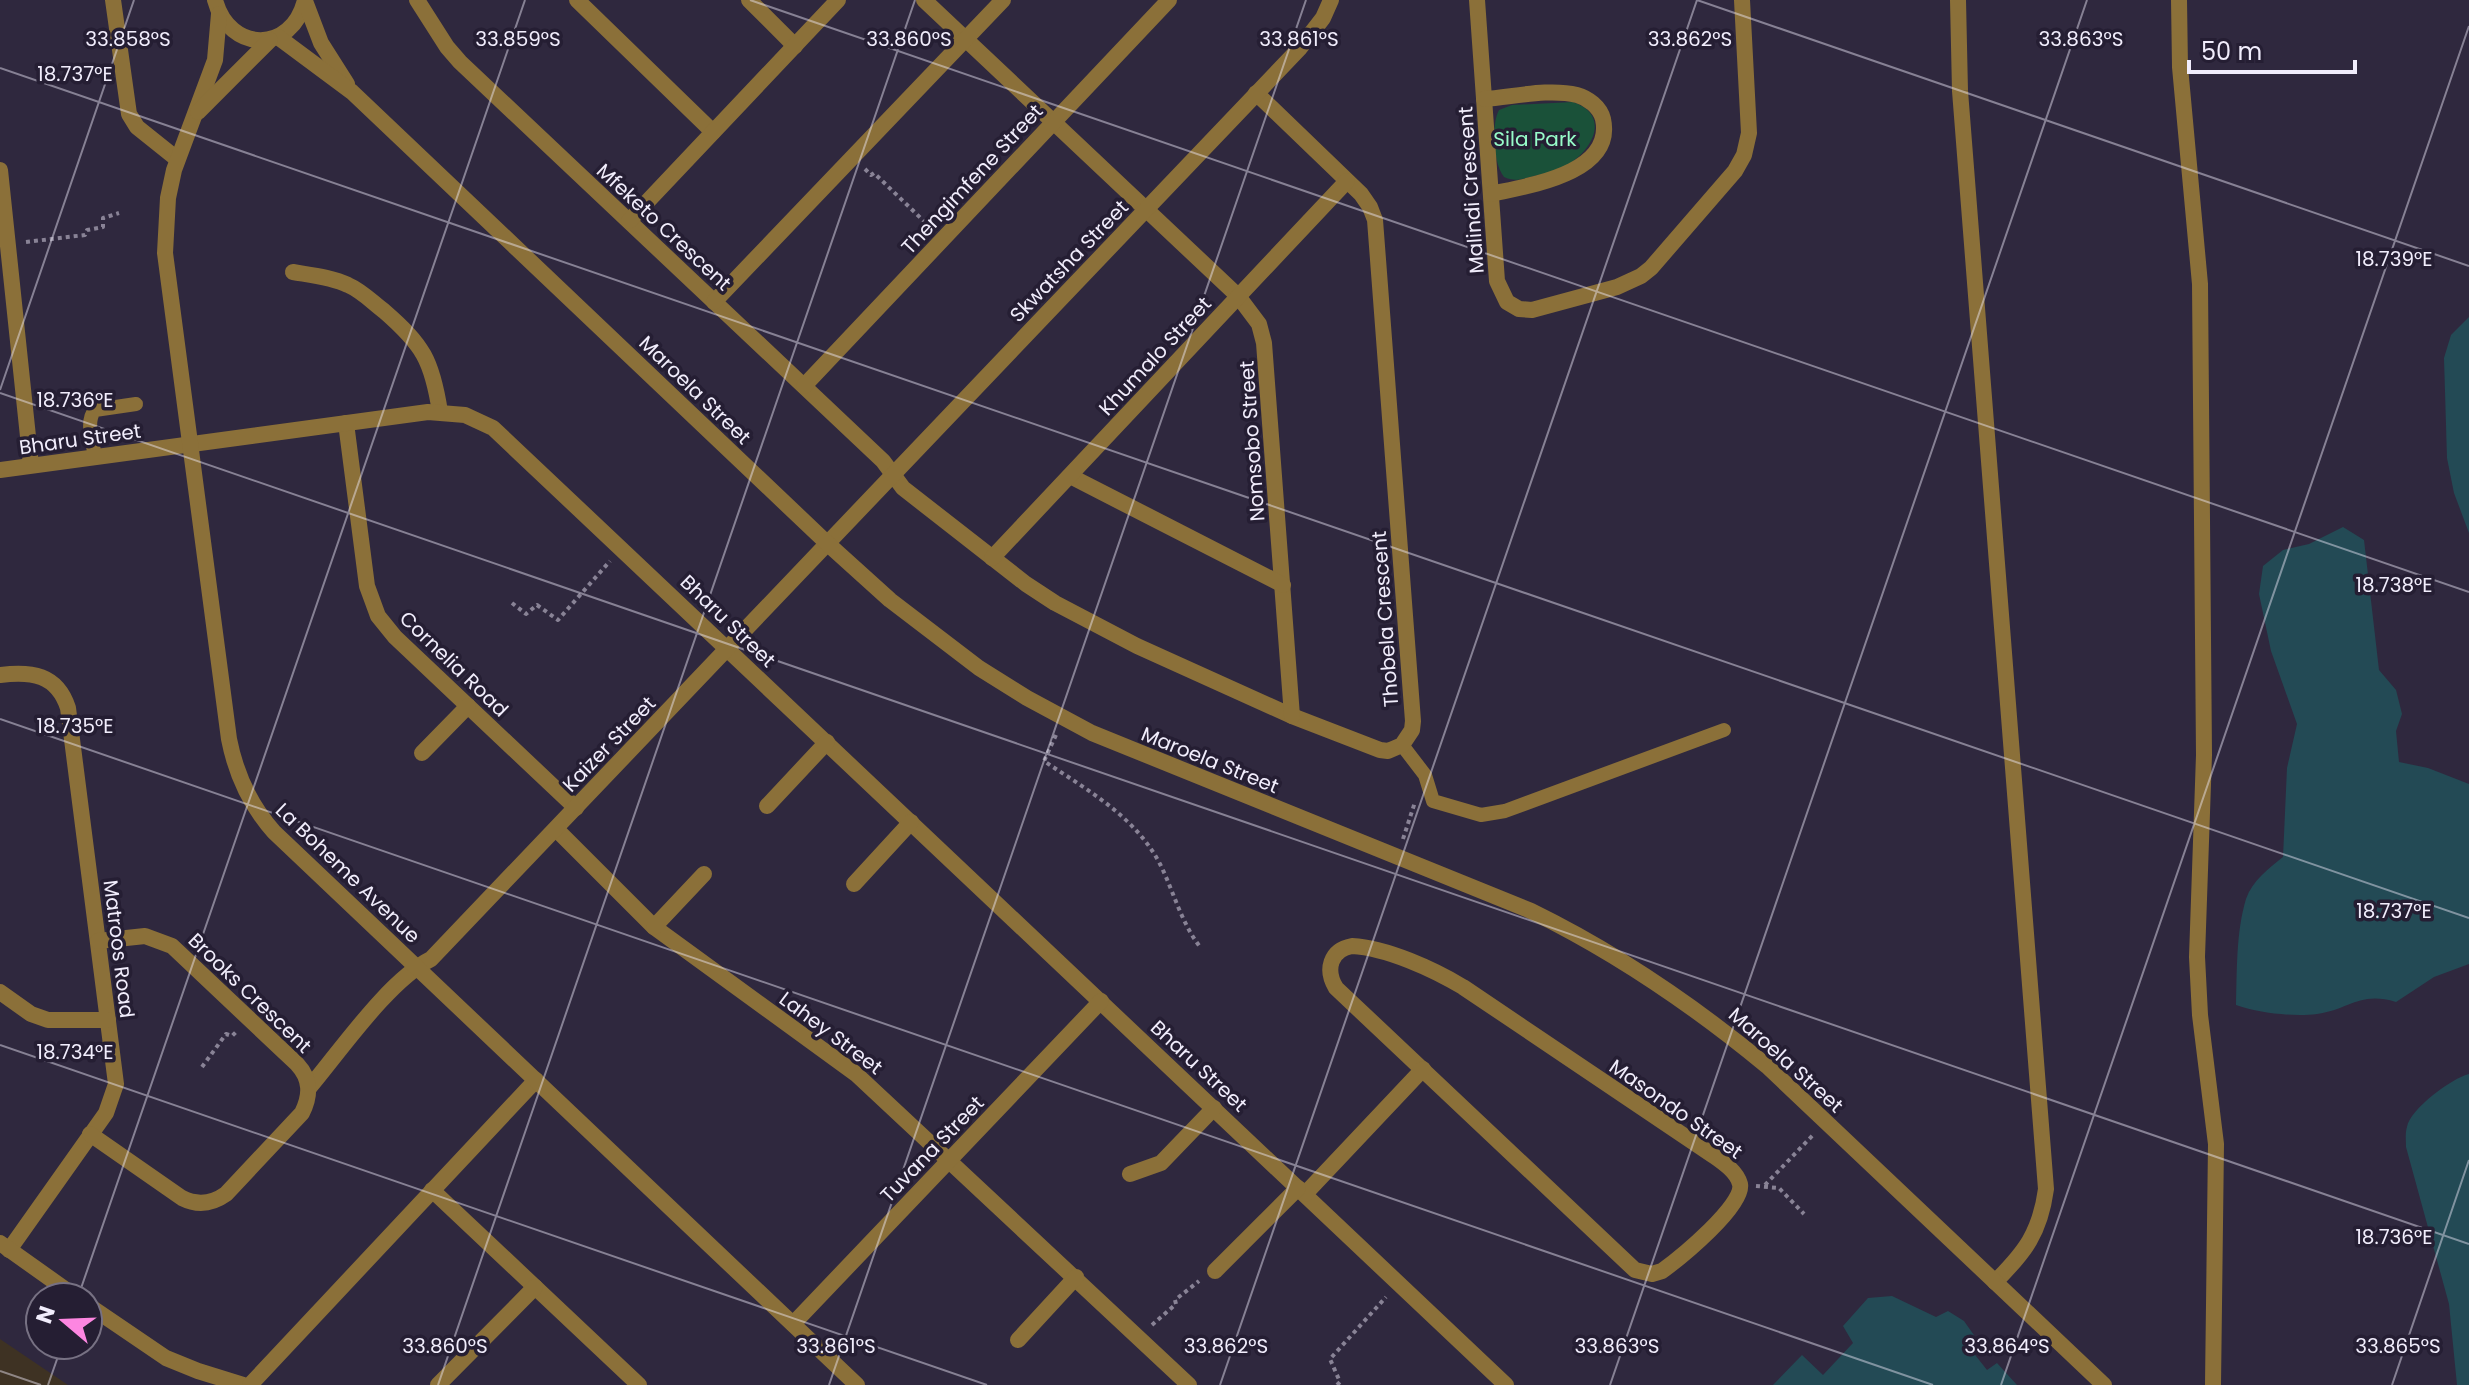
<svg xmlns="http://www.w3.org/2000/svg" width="2469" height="1385" viewBox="0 0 2469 1385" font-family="Poppins,sans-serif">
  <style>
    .education { fill: #3e3223 }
    .green { fill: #1a5139 }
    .water { fill: #234a55 }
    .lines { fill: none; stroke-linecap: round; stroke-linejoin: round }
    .path { stroke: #898396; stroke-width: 4; stroke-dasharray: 4 4; stroke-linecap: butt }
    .service { stroke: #8b7039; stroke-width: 14 }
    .minor { stroke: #8b7039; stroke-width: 16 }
    .tertiary { stroke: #8b7039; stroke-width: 16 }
    .ticks { fill: none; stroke: #f1edfc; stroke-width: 2; stroke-opacity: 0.45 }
    .labels { text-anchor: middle; stroke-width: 7; stroke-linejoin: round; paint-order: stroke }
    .park-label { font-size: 20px; fill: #97fcc9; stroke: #251e33 }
    .street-label { font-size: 20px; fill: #f1edfc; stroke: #251e33 }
    .ticks-label { font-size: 20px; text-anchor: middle; fill: #f1edfc; stroke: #251e33; stroke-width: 7; stroke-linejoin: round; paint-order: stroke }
  </style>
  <rect width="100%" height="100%" fill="#2f283e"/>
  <polygon class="education" points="0,1339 68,1385 0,1385"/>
  <path class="green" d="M1573,102c37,13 21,46 -4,62 -10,7 -23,9 -35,12 -11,3 -20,6 -30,1 -11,-14 -13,-52 -5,-67l13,-5z"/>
  <g class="water">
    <polygon points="2469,317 2469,533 2454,493 2447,458 2444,358 2451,335"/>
    <path d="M2343,527l21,13 15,130 17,20 6,24 -6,17 3,31 29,6 41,16v180l-35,13 -38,25c-37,-11 -47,8 -79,12 -23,3 -59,-1 -81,-9 1,-34 0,-73 10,-106 6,-18 23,-31 37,-42l4,-89 10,-44 -26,-73 -12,-57 4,-28 20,-16 26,-6z"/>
    <path d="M2469,1074v311h-12l-8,-81 -43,-157c0,-6 -1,-14 1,-20 3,-18 45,-49 62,-53z"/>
    <polygon points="1892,1296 1936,1317 1948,1311 1964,1321 1976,1338 1972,1351 1987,1370 1997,1363 2017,1385 1773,1385 1802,1355 1823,1375 1853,1343 1843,1326 1868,1298"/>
  </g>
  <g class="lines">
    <g class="path">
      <polyline points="865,169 871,175 874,173 930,227"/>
      <polyline points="26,242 85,235 87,230 103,227 103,218 119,213"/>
      <polyline points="512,603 526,614 537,605 558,620 610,561"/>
      <path d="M1056,735l-12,26c43,29 91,55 116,103 14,28 21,59 41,84"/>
      <polyline points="1403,839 1415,802"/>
      <polyline points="202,1067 226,1034 232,1036 236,1032"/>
      <polyline points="1765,1185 1813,1135"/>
      <polyline points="1756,1186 1779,1188 1804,1214"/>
      <polyline points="1152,1325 1176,1304 1175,1300 1199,1281"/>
      <polyline points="1337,1385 1340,1382 1330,1359 1386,1297"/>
    </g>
    <g class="service">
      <path d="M95,457c-2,-15 -10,-36 0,-47l41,-6"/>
      <polyline points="1402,745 1425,775 1433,801 1481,815 1505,811 1724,730"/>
    </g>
    <g class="minor">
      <polyline points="113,0 129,114 137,127 177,159"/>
      <polyline points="417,0 447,47 460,62 883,461 903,488 1026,584 1055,603 1137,646 1292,716 1380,750 1388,751 1402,745 1412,730 1413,721 1375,220 1370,207 1361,194 1256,93"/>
      <polyline points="577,0 713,132"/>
      <polyline points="749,0 795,46"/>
      <polyline points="924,0 1238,296 1259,324 1264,343 1292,716"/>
      <polyline points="1477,0 1497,281 1507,302 1519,309 1532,310 1617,287 1641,276 1651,268 1735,171 1744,155 1749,133 1742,0"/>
      <path d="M1958,0l2,91 86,1098c-6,44 -21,63 -51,93"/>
      <polyline points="2179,0 2180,67 2200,284 2204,755 2197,957 2200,1015 2216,1144 2213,1385"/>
      <path d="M1484,99c29,-2 65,-11 93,-4 11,3 23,12 26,24 12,55 -77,67 -112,75"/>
      <polyline points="0,170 31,465"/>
      <polyline points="629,221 838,0"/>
      <path d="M293,272c18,3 39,5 55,13 14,6 24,17 36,26 39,34 48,49 56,101"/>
      <polyline points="714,302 1003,0"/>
      <polyline points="804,386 1169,0"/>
      <polyline points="346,423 367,586 378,616 395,637 576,808"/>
      <polyline points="0,470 428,412 465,415 493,428 1506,1385"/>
      <polyline points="1070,476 1283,585"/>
      <polyline points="992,558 1347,181"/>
      <path d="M0,675c31,-4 57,-1 68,33l48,376 -10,29 -97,137"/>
      <polyline points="422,753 468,706"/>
      <polyline points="767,806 827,742"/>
      <polyline points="556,829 654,927 856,1074 1189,1385"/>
      <polyline points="854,884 911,822"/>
      <polyline points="654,927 704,874"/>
      <path d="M1352,946c35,2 81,23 111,41l251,169c10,7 23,16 26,28 5,21 -60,74 -78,87l-10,3 -17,-4 -299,-282c-11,-18 -6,-38 16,-42z"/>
      <polyline points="0,992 31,1014 48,1020 108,1020"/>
      <path d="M309,1088c32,-38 80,-108 122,-129l868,-910 24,-31 8,-18"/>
      <path d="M90,1134l92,64c16,8 30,6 44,-4l76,-81c9,-18 9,-34 -5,-49l-125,-118 -27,-10 -47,5"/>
      <polyline points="1130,1174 1161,1163 1214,1108"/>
      <polyline points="432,1190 639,1385"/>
      <polyline points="1305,1194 1423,1069"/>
      <polyline points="0,1243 76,1297"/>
      <polyline points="1215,1271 1298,1188"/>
      <polyline points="88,1305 166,1358 198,1371 243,1385"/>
      <polyline points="793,1324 1101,1001"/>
      <polyline points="1018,1340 1076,1277"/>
      <polyline points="250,1385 536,1080"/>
      <polyline points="438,1385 535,1287"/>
    </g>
    <g class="tertiary">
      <path d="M215,0c14,53 77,54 90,0"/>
      <polyline points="305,1 321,43 347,84"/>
      <path d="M219,14l-4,46 -41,110 -6,28 -3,55 64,486c7,36 21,66 45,93l583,553"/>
      <path d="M278,37l74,55 476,452 62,56 89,68 48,30 65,35 439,178c86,42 162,94 236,155l337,319"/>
      <polyline points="198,112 270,40"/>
    </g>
  </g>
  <path class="ticks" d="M750,0l1719,592M1697,0l772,266M0,68l2469,850M0,390l134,-390M0,393l2469,851M0,719l1933,666M0,1045l987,340M78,1297l447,-1297M0,1371l41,14M48,1385l14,-40M438,1385l477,-1385M829,1385l477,-1385M1220,1385l477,-1385M1610,1385l477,-1385M2001,1385l468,-1359M2392,1385l77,-225"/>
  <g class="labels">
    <g class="park-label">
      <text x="1535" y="146">Sila Park</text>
    </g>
    <g class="street-label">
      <text transform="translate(972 179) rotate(-47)" y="7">Thengimfene Street</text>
      <text transform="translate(1471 190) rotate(-94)" y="7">Malindi Crescent</text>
      <text transform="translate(664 227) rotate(43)" y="7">Mfeketo Crescent</text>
      <text transform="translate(1069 261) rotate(-46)" y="7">Skwatsha Street</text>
      <text transform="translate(1155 356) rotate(-47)" y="7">Khumalo Street</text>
      <text transform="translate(695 390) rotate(44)" y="7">Maroela Street</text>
      <text transform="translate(80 439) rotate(-8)" y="7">Bharu Street</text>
      <text transform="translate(1252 441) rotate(-94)" y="7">Nomsobo Street</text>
      <text transform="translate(1385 619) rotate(-94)" y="7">Thobela Crescent</text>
      <text transform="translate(728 621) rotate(44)" y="7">Bharu Street</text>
      <text transform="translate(454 664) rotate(44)" y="7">Cornelia Road</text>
      <text transform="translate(609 744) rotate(-46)" y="7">Kaizer Street</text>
      <text transform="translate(1210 760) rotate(22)" y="7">Maroela Street</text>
      <text transform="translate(348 873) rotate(44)" y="7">La Boheme Avenue</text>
      <text transform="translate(119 949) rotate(83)" y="7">Matroos Road</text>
      <text transform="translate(250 993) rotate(44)" y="7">Brooks Crescent</text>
      <text transform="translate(831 1033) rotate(37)" y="7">Lahey Street</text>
      <text transform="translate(1786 1060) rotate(42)" y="7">Maroela Street</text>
      <text transform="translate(1199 1066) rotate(43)" y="7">Bharu Street</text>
      <text transform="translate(1676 1109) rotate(35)" y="7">Masondo Street</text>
      <text transform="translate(932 1149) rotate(-46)" y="7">Tuvana Street</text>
    </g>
  </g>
  <g class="ticks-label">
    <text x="128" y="46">33.858°S</text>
    <text x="518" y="46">33.859°S</text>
    <text x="909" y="46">33.860°S</text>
    <text x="1299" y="46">33.861°S</text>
    <text x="1690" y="46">33.862°S</text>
    <text x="2081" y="46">33.863°S</text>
    <text x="75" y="81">18.737°E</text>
    <text x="2394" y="266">18.739°E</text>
    <text x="75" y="407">18.736°E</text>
    <text x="2394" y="592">18.738°E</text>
    <text x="75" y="733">18.735°E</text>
    <text x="2394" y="918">18.737°E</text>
    <text x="75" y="1059">18.734°E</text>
    <text x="2394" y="1244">18.736°E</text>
    <text x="445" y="1353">33.860°S</text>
    <text x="836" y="1353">33.861°S</text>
    <text x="1226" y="1353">33.862°S</text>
    <text x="1617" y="1353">33.863°S</text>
    <text x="2007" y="1353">33.864°S</text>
    <text x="2398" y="1353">33.865°S</text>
  </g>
  <g transform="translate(64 1321) rotate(289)"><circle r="38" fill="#251e33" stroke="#777183" stroke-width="2"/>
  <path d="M0-6L14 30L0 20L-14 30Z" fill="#fd86e1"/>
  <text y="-12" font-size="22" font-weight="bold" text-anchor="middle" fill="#f1edfc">N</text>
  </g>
  <path d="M2189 60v12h166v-12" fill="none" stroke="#f1edfc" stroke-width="4"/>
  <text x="2201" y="60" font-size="24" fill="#f1edfc" stroke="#251e33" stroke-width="6" paint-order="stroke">50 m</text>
</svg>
